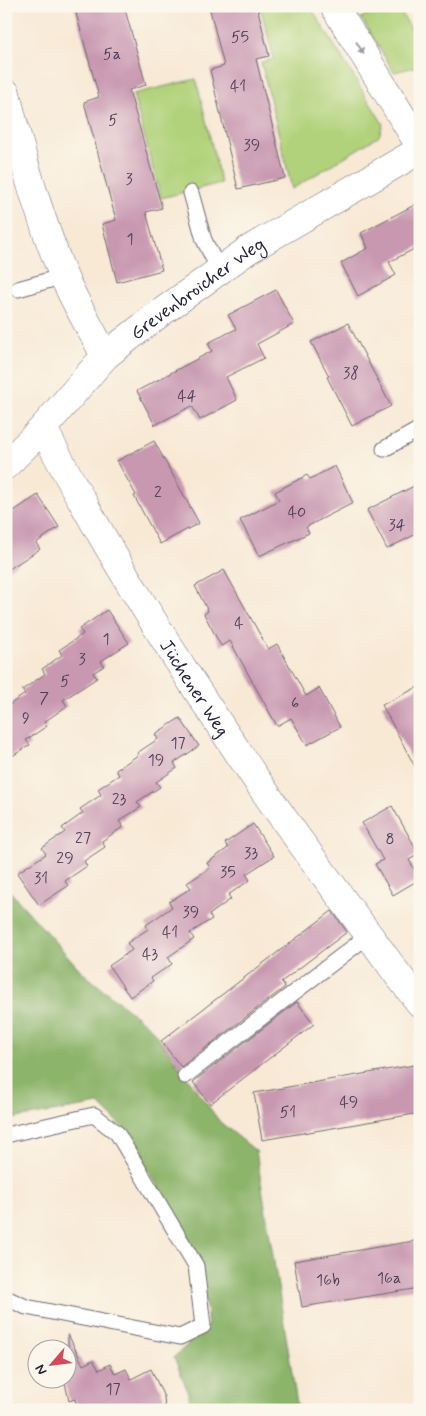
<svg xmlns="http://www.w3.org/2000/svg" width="426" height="1416" viewBox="0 0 426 1416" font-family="Mynerve,sans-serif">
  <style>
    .green { fill: #b1d27a; stroke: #6a7a5a }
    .forest { fill: #8cb46a; stroke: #576b52 }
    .building { fill: #c897b0 }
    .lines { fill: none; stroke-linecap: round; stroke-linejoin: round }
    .lane-casing { stroke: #6d6871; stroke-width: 17 }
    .street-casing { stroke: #6d6871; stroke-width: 29 }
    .lane { stroke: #fff; stroke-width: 15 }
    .street { stroke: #fff; stroke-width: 28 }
    .oneway { fill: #9c9ca7 }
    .labels { text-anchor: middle; stroke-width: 4; stroke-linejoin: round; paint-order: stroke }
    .number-label { font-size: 16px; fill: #4c3f58 }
    .street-label { font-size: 19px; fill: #22223b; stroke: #fbf7ec }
  </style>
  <rect width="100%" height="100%" fill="#fbf7ec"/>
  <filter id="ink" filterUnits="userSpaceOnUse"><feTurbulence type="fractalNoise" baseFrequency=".02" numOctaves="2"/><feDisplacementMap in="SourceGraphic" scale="10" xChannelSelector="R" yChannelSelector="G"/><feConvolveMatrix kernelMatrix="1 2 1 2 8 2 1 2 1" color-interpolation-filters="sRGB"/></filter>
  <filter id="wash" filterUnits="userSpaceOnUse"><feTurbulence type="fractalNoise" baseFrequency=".0096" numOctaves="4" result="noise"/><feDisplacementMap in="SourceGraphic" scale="20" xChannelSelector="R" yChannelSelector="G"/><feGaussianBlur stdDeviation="1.12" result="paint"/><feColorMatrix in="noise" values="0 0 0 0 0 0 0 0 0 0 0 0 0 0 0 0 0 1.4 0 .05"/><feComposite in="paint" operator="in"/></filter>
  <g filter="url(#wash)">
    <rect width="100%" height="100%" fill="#f8e9d5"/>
    <g class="green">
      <polygon points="260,6 310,6 383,124 379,136 292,189 261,62 274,59"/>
      <polygon points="383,6 397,6 410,27 420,66 394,72 361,18"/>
      <polygon points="196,79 221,183 161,198 133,94"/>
    </g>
    <polygon class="forest" points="6,887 83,973 151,1028 220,1122 256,1151 298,1410 190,1410 189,1394 174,1357 208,1326 201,1261 125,1130 99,1104 11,1119 6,1095"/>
    <g id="blocks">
      <g class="building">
        <polygon points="74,6 124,6 146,85 129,90 162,208 146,212 162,270 117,282 102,224 116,220 84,102 99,97"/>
        <polygon points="209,6 257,6 269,56 256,59 285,178 238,189 210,70 224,66"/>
        <polygon points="420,202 420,246 389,262 396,275 358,296 341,263 368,248 361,233"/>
        <polygon points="276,290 294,324 257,344 264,358 226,377 237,400 200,420 192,406 155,425 137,391 212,351 208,343 236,329 228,315"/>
        <polygon points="348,323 391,406 352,426 327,377 329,376 311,342"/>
        <polygon points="154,441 199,523 160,544 134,496 136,495 117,461"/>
        <polygon points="335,466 353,503 306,527 309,533 259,556 240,520 279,500 275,492 307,475 310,479"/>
        <polygon points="420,483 420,532 387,549 367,510"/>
        <polygon points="38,495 59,527 36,543 40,549 6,571 6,516"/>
        <polygon points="224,570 268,649 277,644 306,696 319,688 340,727 307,745 291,718 277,726 230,641 221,646 204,614 208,611 195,586"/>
        <polygon points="107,610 129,643 101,661 104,666 93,673 97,678 63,700 67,706 44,722 47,726 26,740 30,745 6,760 6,707 25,694 22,690 45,674 42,669 62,655 59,650 83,634 79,629"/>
        <polygon points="420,686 420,776 382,705"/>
        <polygon points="180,718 199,746 174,763 177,768 156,782 160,787 137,802 141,807 119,821 123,827 102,841 105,847 84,861 87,866 65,881 68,886 39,905 17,873 46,854 42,848 65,832 62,828 83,813 80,809 101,795 98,789 119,775 116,770 138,755 137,753 158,739 155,734"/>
        <polygon points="392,806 419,854 409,860 420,879 393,895 375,864 383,860 362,823"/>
        <polygon points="253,824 274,856 246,874 250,880 228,895 231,899 209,915 212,919 190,933 194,939 168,957 172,964 151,978 153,981 130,997 109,966 132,950 127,943 148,929 146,925 172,907 169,902 191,888 187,883 210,868 207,863 228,848 225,843"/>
        <polygon points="332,911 347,932 281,982 285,987 181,1067 161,1041"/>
        <polygon points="297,1002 314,1024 210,1104 193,1082"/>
        <polygon points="420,1064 420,1113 262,1140 254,1093"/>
        <polygon points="420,1240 420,1288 302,1307 294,1261"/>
        <polygon points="68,1334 83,1365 93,1360 99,1370 110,1364 115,1374 126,1369 131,1379 151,1369 164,1397 165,1410 77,1410 75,1399 69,1401 64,1378 68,1378"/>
      </g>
    </g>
  </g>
  <g filter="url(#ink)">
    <use href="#blocks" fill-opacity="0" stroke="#6d6871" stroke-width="1"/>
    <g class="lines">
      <defs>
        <g id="lane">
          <polyline points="191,193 204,240 219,270"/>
          <polyline points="18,289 64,276"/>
          <polyline points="384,449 420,429"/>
          <polyline points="185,1076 369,935"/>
          <polyline points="6,1135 94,1115 117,1133 196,1266 203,1326 180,1337 26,1307 6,1298"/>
        </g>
        <g id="street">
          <polyline points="334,6 420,146"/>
          <path d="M6,93c15,62 33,123 57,182 12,28 28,54 42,81"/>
          <path id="s1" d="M43,428c65,127 143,249 224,367 42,61 88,120 131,180l22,28"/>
          <path id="s2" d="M6,465l37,-37 62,-72 54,-42 89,-64 172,-100"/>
        </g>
      </defs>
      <use href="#lane" class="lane-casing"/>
      <use href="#street" class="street-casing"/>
      <use href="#lane" class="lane"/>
      <use href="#street" class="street"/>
    </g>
    <defs><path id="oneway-solid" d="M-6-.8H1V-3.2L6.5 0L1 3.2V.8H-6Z" transform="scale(1.25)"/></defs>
    <use class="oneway" href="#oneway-solid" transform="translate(360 48) rotate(59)"/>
  </g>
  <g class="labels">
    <g class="number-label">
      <text x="240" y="42">55</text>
      <text x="112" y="59">5a</text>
      <text x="238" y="91">41</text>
      <text x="113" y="125">5</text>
      <text x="252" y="150">39</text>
      <text x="129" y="184">3</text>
      <text x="130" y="244">1</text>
      <text x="351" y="378">38</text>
      <text x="187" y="401">44</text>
      <text x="158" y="497">2</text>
      <text x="297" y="517">40</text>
      <text x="397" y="530">34</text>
      <text x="239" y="628">4</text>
      <text x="106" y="644">1</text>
      <text x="82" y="664">3</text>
      <text x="65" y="686">5</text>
      <text x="44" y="703">7</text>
      <text x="295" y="708">6</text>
      <text x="26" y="723">9</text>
      <text x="178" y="748">17</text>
      <text x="156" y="765">19</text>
      <text x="119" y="804">23</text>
      <text x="83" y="843">27</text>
      <text x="390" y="844">8</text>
      <text x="251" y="858">33</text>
      <text x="65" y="863">29</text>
      <text x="228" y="877">35</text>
      <text x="41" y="883">31</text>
      <text x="191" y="917">39</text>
      <text x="170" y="937">41</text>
      <text x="150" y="959">43</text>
      <text x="349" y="1107">49</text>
      <text x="288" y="1117">51</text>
      <text x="389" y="1283">16a</text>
      <text x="328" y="1285">16b</text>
      <text x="113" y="1394">17</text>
    </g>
    <g class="street-label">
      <text dy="7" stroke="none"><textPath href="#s2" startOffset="262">Grevenbroicher Weg</textPath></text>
      <text dy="7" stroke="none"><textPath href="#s1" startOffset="301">Jüchener Weg</textPath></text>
    </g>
  </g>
  <rect width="426" height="1416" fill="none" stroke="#fbf7ec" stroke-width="25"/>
  <g transform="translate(52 1364) rotate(242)"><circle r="24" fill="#fbf7ec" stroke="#a4a2a5"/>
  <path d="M0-4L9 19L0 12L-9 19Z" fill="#d1495b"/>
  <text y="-8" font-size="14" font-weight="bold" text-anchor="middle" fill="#22223b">N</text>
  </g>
</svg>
